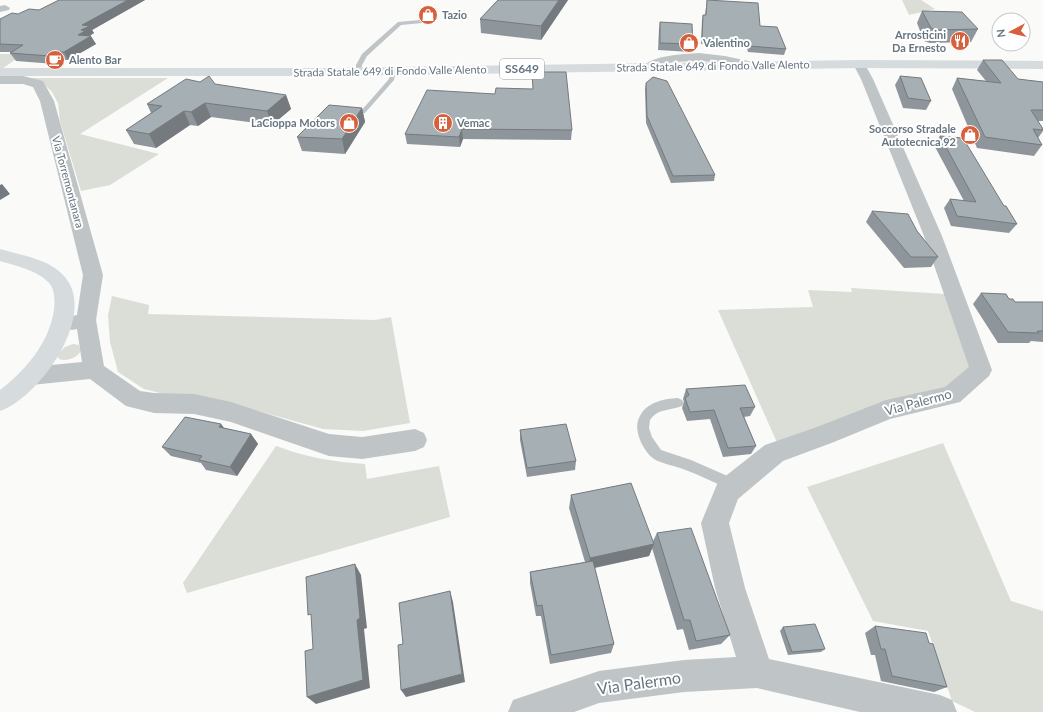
<svg xmlns="http://www.w3.org/2000/svg" width="1043" height="712" viewBox="0 0 1043 712" font-family="Lato,sans-serif">
  <style>
    .green { fill: #daded7 }
    .lines { fill: none; stroke-linecap: round; stroke-linejoin: round }
    .lane { fill: #bfc4c7; fill-rule: evenodd }
    .street { fill: #bfc4c7; fill-rule: evenodd }
    .secondary { fill: #d6dbde; fill-rule: evenodd }
    .primary { fill: #d6dbde; fill-rule: evenodd }
    .wall { fill: #8f969b }
    .shaded-wall { fill: #747a7e }
    .building { fill: #a6afb4; stroke: #747a7e }
    .labels { text-anchor: middle; stroke-width: 4; stroke-linejoin: round; paint-order: stroke }
    .far-poi-label { font-size: 11px; font-weight: bold; fill: #667580; stroke: #fff; text-anchor: start }
    .far-street-label { font-size: 11px; fill: #667580; stroke: #fff }
    .shield { fill: #fff; stroke: #949ea6; stroke-width: 1 }
    .shield-label { font-size: 12px; font-weight: bold; fill: #667580 }
    .street-label { font-size: 13px; fill: #667580; stroke: #fff }
    .near-street-label { font-size: 16px; fill: #667580; stroke: #fff }
  </style>
  <rect width="100%" height="100%" fill="#fafaf8"/>
  <g class="green">
    <polygon points="902,0 921,0 935,9 909,15"/>
    <polygon points="0,54 23,54 2,69 0,69"/>
    <polygon points="27,78 168,78 80,134 159,154 110,185 81,191 60,121 58,103 52,92 42,82"/>
    <polygon points="851,288 945,294 977,371 949,395 779,447 718,310 813,307 808,290 852,292"/>
    <polygon points="112,296 149,305 148,314 375,320 391,317 410,423 363,431 323,429 251,409 172,396 144,389 118,372 110,342 108,315"/>
    <path d="M73,344l6,1 2,6c-5,7 -14,11 -22,8l-2,-4 8,-8z"/>
    <polygon points="943,443 1011,601 1043,611 1043,712 975,712 952,701 928,631 873,621 807,487"/>
    <path d="M276,446c29,11 58,16 89,18l2,15 72,-13 11,51 -263,76 -4,-10z"/>
  </g>
  <g class="lines">
    <g class="lane">
      <polygon points="420,20 422,21 422,23 401,25 367,56 362,65 361,72 356,73 356,65 362,54 398,22"/>
      <polygon points="391,70 396,71 394,80 365,113 361,113 361,111 389,79"/>
      <path d="M678,398l4,2 2,3 -2,3c-12,5 -24,2 -32,14l-1,8 3,9 9,13 30,10 48,21 2,4 -2,4 -5,2c-17,-7 -34,-16 -51,-22 -10,-4 -21,-5 -29,-10 -11,-8 -21,-29 -15,-41 7,-16 24,-19 39,-20z"/>
    </g>
    <g class="street">
      <polygon points="5,5 10,8 9,10 0,12 0,6"/>
      <path d="M699,53l26,3 28,6 2,3 -2,3 -4,1 -24,-6 -26,-2 -26,1 -20,8h-8l-2,-3c8,-12 42,-13 56,-14z"/>
      <polygon points="859,60 863,61 873,79 942,236 992,370 989,376 960,402 890,419 834,442 783,461 738,499 729,523 745,588 769,659 940,695 952,700 957,712 860,712 757,688 684,692 599,703 574,712 508,712 513,700 599,671 684,660 736,657 715,588 701,523 718,482 765,445 817,427 886,400 945,387 969,367 924,236 861,79 853,64 855,61"/>
      <polygon points="0,76 23,76 43,81 54,101 103,275 96,320 104,366 140,391 154,393 194,394 231,402 329,434 362,437 415,429 424,433 427,440 424,447 415,451 362,459 329,456 231,422 194,414 154,413 126,406 90,379 31,385 23,382 20,376 23,370 31,367 82,362 77,329 72,330 65,328 62,323 65,318 77,315 83,275 40,101 33,87 23,84 0,84"/>
    </g>
    <path class="secondary" d="M0,249c21,6 49,10 64,27 35,38 -25,122 -64,135v-21c26,-20 49,-47 54,-80 1,-8 1,-19 -4,-26 -12,-14 -34,-18 -50,-23z"/>
    <polygon class="primary" points="859,60 1043,61 1043,69 859,68 335,76 0,76 0,68 335,68"/>
  </g>
  <g class="wall">
    <polygon points="59,0 145,0 92,30 94,33 89,36 96,44 68,60 62,60 55,64 16,61 10,53 11,52 0,52 0,19 39,10"/>
    <polygon points="498,0 568,0 541,40 481,33 480,19"/>
    <polygon points="707,0 760,26 786,49 784,55 748,52 747,48 701,44 702,20 703,15 705,15"/>
    <polygon points="922,11 978,29 971,42 930,43 924,41 917,23"/>
    <polygon points="660,22 693,44 691,52 658,50 659,29"/>
    <polygon points="983,60 1018,79 1043,82 1043,121 1038,121 1043,129 1043,131 1038,138 1042,145 1034,156 977,148 952,89 957,78 986,81 977,70"/>
    <polygon points="532,72 572,130 571,140 463,139 460,147 407,144 405,134 533,89"/>
    <polygon points="900,76 931,101 926,110 903,108 895,85"/>
    <polygon points="646,83 715,175 714,181 671,183 646,123 645,89"/>
    <polygon points="286,95 291,109 272,125 211,117 198,126 190,125 156,148 134,144 126,130 151,113 147,104"/>
    <polygon points="362,108 365,122 345,154 302,151 297,137"/>
    <polygon points="940,136 1004,206 1017,224 1009,233 951,226 944,208 950,199 964,201 934,145"/>
    <polygon points="872,211 917,231 938,257 931,267 904,268 866,222"/>
    <polygon points="981,293 1009,299 1015,302 1043,302 1043,342 1031,341 1029,343 998,343 973,304"/>
    <polygon points="686,389 755,407 750,416 744,417 756,446 751,454 723,457 710,419 687,421 682,408 684,402 683,399"/>
    <polygon points="221,424 224,428 251,434 258,444 237,476 206,470 201,463 171,456 162,447"/>
    <polygon points="520,430 576,461 575,470 527,477 520,440"/>
    <polygon points="571,495 653,541 657,533 730,635 721,644 689,650 683,629 677,630 652,548 649,556 595,568 614,644 611,653 550,664 541,616 536,616 530,583 530,572 585,562 569,508"/>
    <polygon points="875,626 929,643 947,687 934,692 881,681 875,655 871,655 865,633"/>
    <polygon points="783,627 825,649 821,652 788,655 780,631"/>
  </g>
  <g class="shaded-wall">
    <polygon points="128,0 145,0 92,30 94,33 88,37 91,36 96,44 68,60 64,52 78,35 81,30 82,25"/>
    <polygon points="559,0 568,0 541,40 541,26"/>
    <polygon points="57,52 62,60 55,64 50,56"/>
    <polygon points="286,95 291,109 272,125 267,111"/>
    <polygon points="205,103 211,117 198,126 191,112"/>
    <polygon points="362,108 365,122 345,154 342,139"/>
    <polygon points="184,111 190,125 156,148 149,134"/>
    <polygon points="462,129 463,139 460,147 459,137"/>
    <polygon points="2,184 10,194 0,200 0,185"/>
    <polygon points="221,424 228,434 219,427"/>
    <polygon points="251,434 258,444 237,476 230,467"/>
    <polygon points="654,544 649,556 587,569 590,558"/>
    <polygon points="355,564 361,575 367,628 364,629 370,688 316,704 307,697 357,620"/>
    <polygon points="450,591 453,602 465,682 406,697 401,690"/>
  </g>
  <g class="building">
    <polygon points="59,0 128,0 82,25 90,26 81,30 85,31 78,35 91,36 64,52 57,52 50,56 10,53 23,45 0,44 0,19 12,13 18,14 29,9 39,10"/>
    <polygon points="498,0 559,0 541,26 480,19"/>
    <polygon points="707,0 758,3 760,26 777,27 786,49 749,46 749,42 702,38 703,15 706,15"/>
    <polygon points="922,11 962,12 978,29 937,30 931,28"/>
    <polygon points="660,22 692,24 693,44 660,43"/>
    <polygon points="983,60 1002,60 1018,79 1043,82 1043,110 1031,110 1043,129 1043,130 1033,129 1042,145 985,137 957,78 1001,83"/>
    <polygon points="532,72 566,72 572,130 462,129 459,137 405,134 427,90 495,94 496,88 533,89"/>
    <polygon points="209,76 215,84 286,95 267,111 205,103 191,112 184,111 149,134 126,130 162,106 147,104 186,79 200,82"/>
    <polygon points="900,76 921,78 931,101 908,98"/>
    <polygon points="653,77 667,81 715,175 673,176 647,116 646,83"/>
    <polygon points="329,105 362,108 342,139 297,137"/>
    <polygon points="940,136 963,138 1004,206 1006,206 1017,224 957,216 950,199 976,202"/>
    <polygon points="872,211 908,214 917,231 938,257 911,257"/>
    <polygon points="981,293 1006,294 1009,299 1013,299 1015,302 1043,302 1043,331 1037,331 1039,333 1008,332"/>
    <polygon points="745,385 755,407 740,408 756,446 728,448 714,410 690,412 685,398 689,395 686,389"/>
    <polygon points="185,417 221,424 219,427 251,434 230,467 199,460 202,456 162,447"/>
    <polygon points="566,424 576,461 527,468 520,430"/>
    <polygon points="631,483 654,544 590,558 571,495"/>
    <polygon points="691,528 730,635 696,641 690,620 684,620 657,533"/>
    <polygon points="593,561 614,644 551,655 542,605 537,606 530,572"/>
    <polygon points="355,564 360,618 357,620 363,680 307,697 305,651 313,649 311,614 308,615 306,577"/>
    <polygon points="450,591 462,674 401,690 398,645 403,644 399,603"/>
    <polygon points="815,624 825,649 792,652 783,627"/>
    <polygon points="875,626 926,633 929,643 933,644 947,687 892,676 885,649 881,649"/>
  </g>
  <defs>
    <symbol id="shop-disc" viewBox="-11 -11 22 22"><circle r="9.5" fill="#d65f3c" stroke="#fff"/><path d="M-5-2.5h2.3a2.7 3.5 0 0 1 5.4 0H5L5.5 6h-11ZM-1.5-2.5h3a1.5 2.3 0 0 0-3 0Z" fill="#fff"/></symbol>
    <symbol id="restaurant-disc" viewBox="-11 -11 22 22"><circle r="9.5" fill="#d65f3c" stroke="#fff"/><path d="M-5-6h1v4h1v-4h1v4h1v-4h1v5L-1.5 .5V6h-2V.5L-5-1ZM5-6V6H3V1.5H1.5Q1.5-4 5-6Z" fill="#fff"/></symbol>
    <symbol id="cafe-disc" viewBox="-11 -11 22 22"><circle r="9.5" fill="#d65f3c" stroke="#fff"/><path d="M-5.5-4.5H6V0H3Q3 3.5 0 3.5H-2.5Q-5.5 3.5-5.5 0ZM3-3.2v2h1.7v-2ZM-6 4.5H4V6H-6Z" fill="#fff"/></symbol>
    <symbol id="building-disc" viewBox="-11 -11 22 22"><circle r="9.5" fill="#d65f3c" stroke="#fff"/><path d="M-4-6H4V6H1V3H-1V6H-4ZM-2.5-4.3h1.7v1.8h-1.7ZM.8-4.3h1.7v1.8H.8ZM-2.5-1h1.7V.8h-1.7ZM.8-1h1.7V.8H.8Z" fill="#fff"/></symbol>
  </defs>
  <g fill-rule="evenodd">
    <use href="#shop-disc" x="417" y="4" width="22" height="22"/>
    <use href="#restaurant-disc" x="949" y="30" width="22" height="22"/>
    <use href="#shop-disc" x="678" y="32" width="22" height="22"/>
    <use href="#cafe-disc" x="44" y="49" width="22" height="22"/>
    <use href="#shop-disc" x="338" y="112" width="22" height="22"/>
    <use href="#building-disc" x="432" y="112" width="22" height="22"/>
    <use href="#shop-disc" x="959" y="124" width="22" height="22"/>
  </g>
  <g class="labels">
    <g class="far-poi-label">
      <text x="442" y="19">Tazio</text>
      <text x="946" y="39" text-anchor="end">Arrosticini<tspan x="946" dy="13">Da Ernesto</tspan></text>
      <text x="703" y="47">Valentino</text>
      <text x="69" y="64">Alento Bar</text>
      <text x="335" y="127" text-anchor="end">LaCioppa Motors</text>
      <text x="457" y="127">Vemac</text>
      <text x="956" y="133" text-anchor="end">Soccorso Stradale<tspan x="956" dy="13">Autotecnica 92</tspan></text>
    </g>
    <g class="far-street-label">
      <text transform="translate(713 66) rotate(-1)" y="4">Strada Statale 649 di Fondo Valle Alento</text>
      <text transform="translate(390 71) rotate(-1)" y="4">Strada Statale 649 di Fondo Valle Alento</text>
      <text transform="translate(68 182) rotate(75)" y="4">Via Torremontanara</text>
    </g>
    <rect class="shield" x="500" y="59" width="44" height="20" rx="3"/>
    <g class="shield-label">
      <text x="522" y="73">SS649</text>
    </g>
    <g class="street-label">
      <text transform="translate(918 402) rotate(-15)" y="5">Via Palermo</text>
    </g>
    <g class="near-street-label">
      <text transform="translate(639 683) rotate(-8)" y="6">Via Palermo</text>
    </g>
  </g>
  <g transform="translate(1011 32) rotate(263)"><circle r="19" fill="#ffffff" stroke="#c2c8cc"/>
  <path d="M0-3L7 15L0 10L-7 15Z" fill="#d65f3c"/>
  <text y="-6" font-size="11" font-weight="bold" text-anchor="middle" fill="#667580">N</text>
  </g>
</svg>
